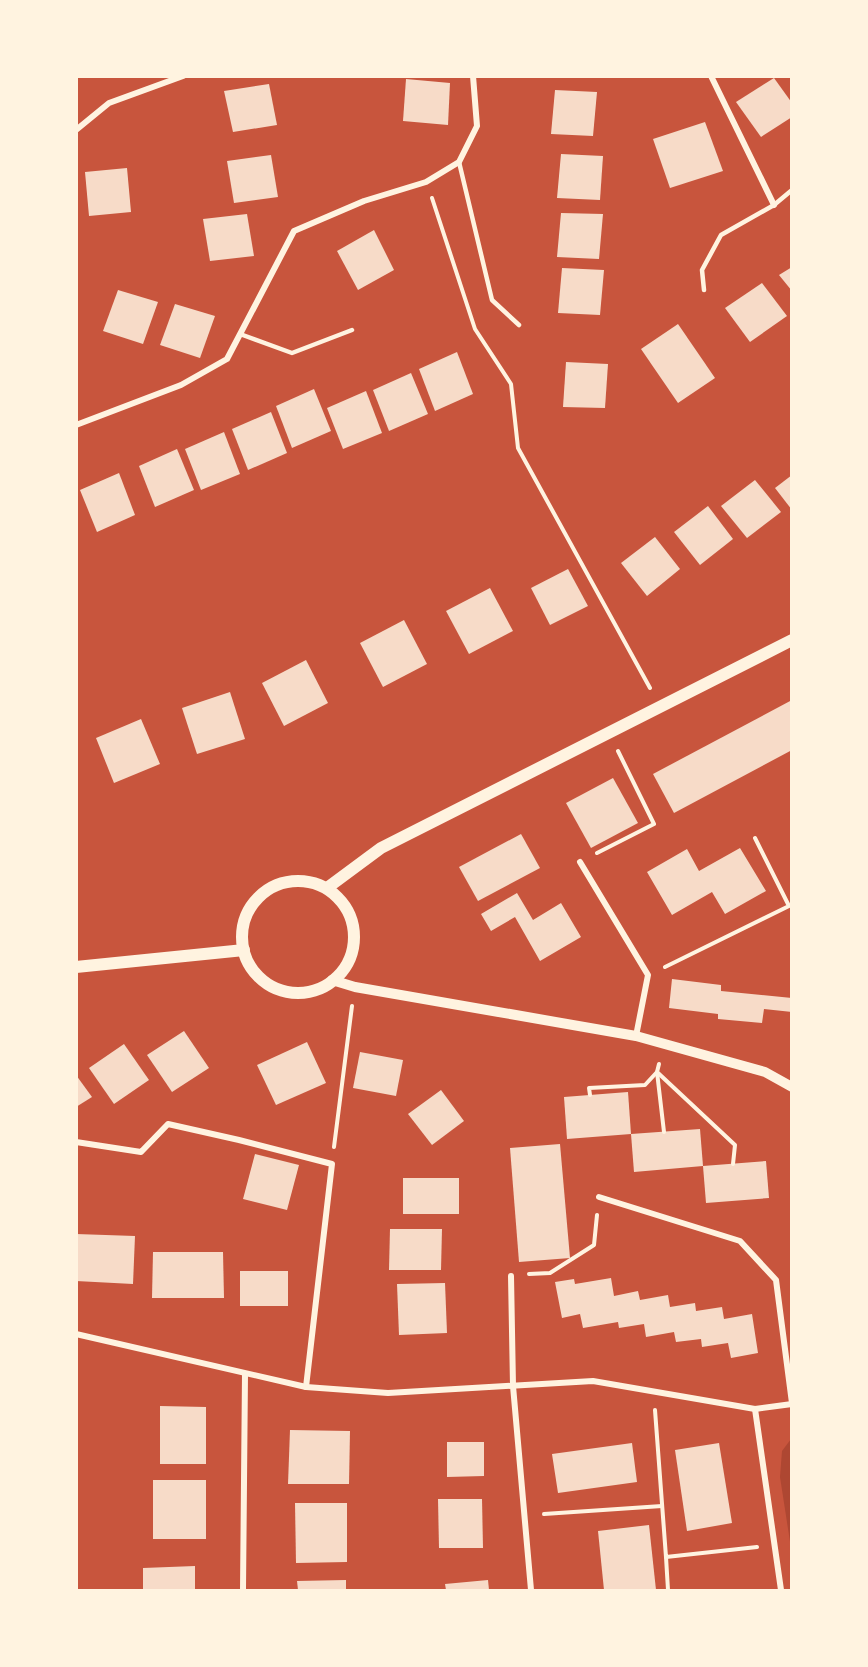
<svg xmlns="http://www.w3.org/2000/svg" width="868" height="1667" viewBox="0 0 868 1667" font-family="Lato,sans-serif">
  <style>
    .green { fill: #ae4732 }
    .building { fill: #f7dbc8 }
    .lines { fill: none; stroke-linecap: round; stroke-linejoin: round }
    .path { stroke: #fff3e0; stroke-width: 4 }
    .service { stroke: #fff3e0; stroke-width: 4.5 }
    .minor { stroke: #fff3e0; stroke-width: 6 }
    .tertiary { stroke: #fff3e0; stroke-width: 10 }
    .secondary { stroke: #fff3e0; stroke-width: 12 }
  </style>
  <rect width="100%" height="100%" fill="#c8553d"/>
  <polygon class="green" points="791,1439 791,1548 780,1477 782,1451"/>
  <g class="building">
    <polygon points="774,78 792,103 792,117 761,137 736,102"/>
    <polygon points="406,79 450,83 448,125 403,121"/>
    <polygon points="269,84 277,125 233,132 224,91"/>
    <polygon points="555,90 597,92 593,136 551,134"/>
    <polygon points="705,122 723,171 670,188 653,139"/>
    <polygon points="561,154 603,156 600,200 557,198"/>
    <polygon points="271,155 278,197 234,203 227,161"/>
    <polygon points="127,168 131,212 89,216 85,172"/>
    <polygon points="561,213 603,214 599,259 557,257"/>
    <polygon points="247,214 254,256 210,261 203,219"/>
    <polygon points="374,230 394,270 358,290 337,251"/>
    <polygon points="792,267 792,291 779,275"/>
    <polygon points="562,268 604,270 600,315 558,313"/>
    <polygon points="762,283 787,316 750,342 725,308"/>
    <polygon points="118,290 158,302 143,344 103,331"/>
    <polygon points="175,304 215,316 200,358 160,345"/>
    <polygon points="678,324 715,378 678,403 641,349"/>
    <polygon points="457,352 473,394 435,411 419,369"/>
    <polygon points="566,362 608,364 605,408 563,407"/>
    <polygon points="411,373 428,414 389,431 373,390"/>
    <polygon points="314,389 331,431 292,448 276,406"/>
    <polygon points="366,391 382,433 343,449 327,408"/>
    <polygon points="271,412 287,453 248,470 232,429"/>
    <polygon points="224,432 240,474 201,490 185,449"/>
    <polygon points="177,449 194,490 155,507 139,466"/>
    <polygon points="119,473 135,515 97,532 80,490"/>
    <polygon points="792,475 792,510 775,488"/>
    <polygon points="755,480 781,512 747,538 721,506"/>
    <polygon points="708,506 733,539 700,565 674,532"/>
    <polygon points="655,537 680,569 647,596 621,563"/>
    <polygon points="568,569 588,606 550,625 531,588"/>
    <polygon points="490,588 513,631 469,654 446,611"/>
    <polygon points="404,620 427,664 383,687 360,643"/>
    <polygon points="306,660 328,703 284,726 262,683"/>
    <polygon points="230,692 245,739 197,754 182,708"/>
    <polygon points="792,700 792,750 674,813 653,774"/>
    <polygon points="141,719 160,764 114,783 96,738"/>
    <polygon points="613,778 638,823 591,848 566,803"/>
    <polygon points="521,834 540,868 478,901 459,867"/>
    <polygon points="740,848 766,891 725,914 712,892 672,915 647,872 687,849 699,871"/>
    <polygon points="517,893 533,920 561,903 581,937 540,961 515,917 491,931 481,914"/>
    <polygon points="672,979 721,985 721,991 792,998 792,1012 764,1009 762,1023 718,1019 718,1014 669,1008"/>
    <polygon points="184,1031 209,1068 172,1092 147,1055"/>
    <polygon points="307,1042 326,1083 276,1105 257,1065"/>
    <polygon points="124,1044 149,1080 114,1104 89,1068"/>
    <polygon points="360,1052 403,1060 396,1096 353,1088"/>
    <polygon points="76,1075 92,1097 76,1107"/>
    <polygon points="441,1090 464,1121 432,1145 408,1114"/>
    <polygon points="628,1092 631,1134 567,1139 564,1097"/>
    <polygon points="700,1129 703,1166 634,1172 631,1134"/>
    <polygon points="560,1144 570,1258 519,1262 510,1148"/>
    <polygon points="255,1154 299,1165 287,1210 243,1199"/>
    <polygon points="766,1161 769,1198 706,1203 703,1166"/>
    <rect x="403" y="1178" width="56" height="36"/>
    <polygon points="390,1229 442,1229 441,1270 389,1270"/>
    <polygon points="76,1234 135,1236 133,1284 76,1281"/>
    <polygon points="153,1252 223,1252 224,1298 152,1298"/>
    <rect x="240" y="1271" width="48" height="35"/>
    <polygon points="611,1278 614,1296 638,1291 640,1300 668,1295 670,1307 695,1303 696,1311 722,1307 724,1319 752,1314 758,1353 731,1358 728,1343 702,1347 701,1339 676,1342 674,1332 646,1337 644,1324 619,1328 618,1322 583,1328 580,1314 562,1318 555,1282 574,1279 575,1284"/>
    <polygon points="445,1283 447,1333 399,1335 397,1284"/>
    <polygon points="160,1406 206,1407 206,1464 160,1464"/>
    <polygon points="290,1430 350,1431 349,1484 288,1484"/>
    <polygon points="447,1442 484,1442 484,1476 447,1477"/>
    <polygon points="632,1443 637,1482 558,1493 552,1454"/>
    <polygon points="719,1443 732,1523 687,1531 675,1450"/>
    <rect x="153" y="1480" width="53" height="59"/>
    <polygon points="438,1499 482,1499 483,1548 439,1548"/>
    <polygon points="295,1503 347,1503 347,1562 296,1563"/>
    <polygon points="649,1525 656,1590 604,1590 598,1531"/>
    <polygon points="195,1566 195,1590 143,1590 143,1568"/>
    <polygon points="346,1580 346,1590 298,1590 297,1581"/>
    <polygon points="488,1580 489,1590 446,1590 445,1584"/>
  </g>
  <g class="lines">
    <g class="path">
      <polyline points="432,198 475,329 511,384 518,448 650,688"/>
      <polyline points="597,853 654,824 618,751"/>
      <polyline points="665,967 789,906 755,838"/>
      <polyline points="659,1064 657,1072 664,1132"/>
      <polyline points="590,1095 589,1088 645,1085 657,1072 735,1145 733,1164"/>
      <polyline points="334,1147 352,1006"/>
      <polyline points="529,1274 550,1273 594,1245 597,1215"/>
      <polyline points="655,1410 666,1557 757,1547"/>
      <polyline points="544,1514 662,1506"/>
      <polyline points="666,1557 668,1590"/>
    </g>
    <g class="service">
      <polyline points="459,162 492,300 519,325"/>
      <polyline points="704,290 702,270 721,235 774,205 792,190"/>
      <polyline points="240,334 292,353 352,330"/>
    </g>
    <g class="minor">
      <polyline points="711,76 774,205"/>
      <polyline points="76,130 109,103 183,76"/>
      <polyline points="76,425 181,385 227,359 294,231 364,201 426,182 459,162 477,126 473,76"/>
      <polyline points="580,862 648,975 636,1036"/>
      <polyline points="76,1142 141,1152 168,1124 239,1140 332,1164 306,1387"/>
      <polyline points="599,1197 740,1241 776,1280 792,1403"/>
      <polyline points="511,1276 513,1386 531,1590"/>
      <polyline points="76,1334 306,1387 388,1393 593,1381 755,1409 792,1404"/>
      <polyline points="755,1409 781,1590"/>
      <polyline points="243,1590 245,1374"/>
    </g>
    <polyline class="tertiary" points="332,980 355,987 636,1036 765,1072 792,1087"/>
    <g class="secondary">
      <circle cx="298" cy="937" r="56"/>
      <polyline points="327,888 381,848 792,640"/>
      <polyline points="76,967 244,950"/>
    </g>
  </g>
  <rect width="868" height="1667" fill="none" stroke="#fff3e0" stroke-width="156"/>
</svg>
